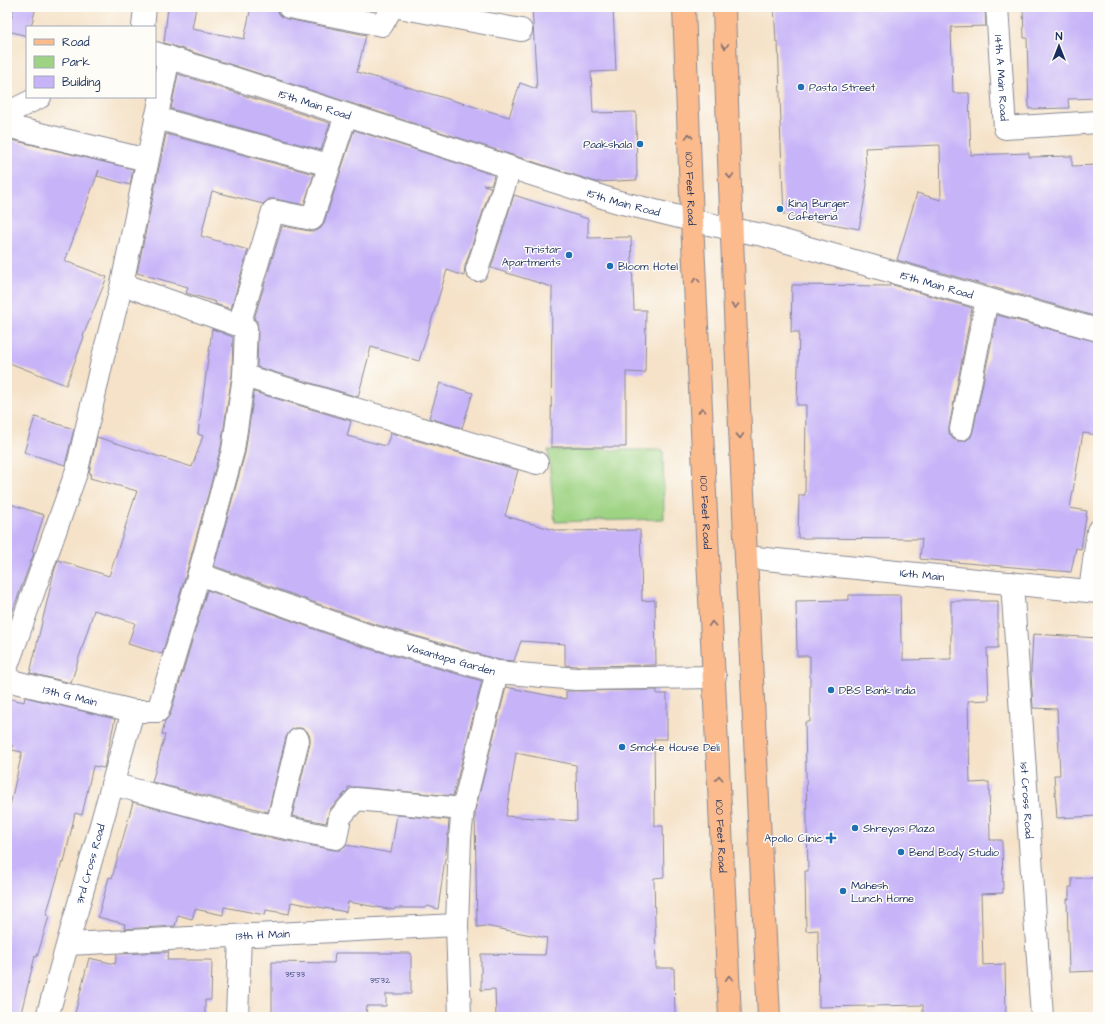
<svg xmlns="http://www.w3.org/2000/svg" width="1105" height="1024" viewBox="0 0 1105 1024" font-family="'Architects Daughter',sans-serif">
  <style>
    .green { fill: #9ed383; stroke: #5c8170 }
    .building { fill: #c6b3f8; fill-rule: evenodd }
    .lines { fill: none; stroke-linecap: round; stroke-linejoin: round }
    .minor-casing { stroke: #888893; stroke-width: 24 }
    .primary-casing { stroke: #888893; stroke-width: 24 }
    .minor { stroke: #fff; stroke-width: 22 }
    .primary { stroke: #fbbb8d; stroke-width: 22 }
    .oneway { stroke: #806e73 }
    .poi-dot { fill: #1f6fb2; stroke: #fdfcf7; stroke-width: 1.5 }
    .labels { text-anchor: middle; stroke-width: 3; stroke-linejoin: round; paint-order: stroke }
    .number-label { font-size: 9px; fill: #465084 }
    .street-label { font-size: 11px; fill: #1b2f5e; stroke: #fdfcf7 }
    .poi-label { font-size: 11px; fill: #1b2f5e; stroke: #fdfcf7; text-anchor: start }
  </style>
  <rect width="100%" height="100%" fill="#fdfcf7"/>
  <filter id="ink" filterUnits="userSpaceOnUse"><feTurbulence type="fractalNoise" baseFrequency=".025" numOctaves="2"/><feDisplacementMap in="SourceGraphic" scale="8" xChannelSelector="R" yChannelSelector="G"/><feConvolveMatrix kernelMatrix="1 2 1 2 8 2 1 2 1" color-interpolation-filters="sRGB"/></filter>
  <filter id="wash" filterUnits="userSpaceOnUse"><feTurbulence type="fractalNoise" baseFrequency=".012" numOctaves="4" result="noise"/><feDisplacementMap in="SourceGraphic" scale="16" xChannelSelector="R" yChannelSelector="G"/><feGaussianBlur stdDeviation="0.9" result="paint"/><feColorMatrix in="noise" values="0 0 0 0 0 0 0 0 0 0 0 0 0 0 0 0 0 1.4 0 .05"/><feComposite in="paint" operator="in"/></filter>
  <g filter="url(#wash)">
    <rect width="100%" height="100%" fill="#f5e2c8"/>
    <polygon class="green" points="548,450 663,450 664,519 555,522"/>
    <g id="blocks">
      <g class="building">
        <polygon points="14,7 36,7 31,27 27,27 27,36 8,31"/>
        <polygon points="168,7 196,7 192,29 244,39 251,7 277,7 277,11 281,16 287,19 366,35 357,72 509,117 520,83 537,89 532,7 613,7 616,71 591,72 593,113 636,112 637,180 596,182 164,43"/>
        <polygon points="774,7 985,7 986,26 951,27 953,93 969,93 971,155 1029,153 1029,157 1072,156 1072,166 1098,165 1098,317 897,260 917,193 941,200 940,145 865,148 867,186 859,229 784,215 780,122 781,122 778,42 776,42"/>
        <polygon points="1023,7 1098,7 1098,98 1068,99 1069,108 1029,109 1027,38 1024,38"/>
        <polygon points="178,74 330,123 321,150 171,109"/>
        <polygon points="354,130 494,175 492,184 483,185 491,187 465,266 464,276 447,270 419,361 371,347 358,397 257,367 258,329 257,321 254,319 282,226 310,231 316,231 321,228 324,223"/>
        <polygon points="166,134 314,174 304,205 275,199 269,199 263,204 212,191 201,236 248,250 231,309 215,304 216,302 186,293 188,287 137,273"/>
        <polygon points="7,138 12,140 133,169 130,185 97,176 99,170 65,261 107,277 83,336 84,337 66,385 7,362"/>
        <polygon points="514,195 588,219 588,238 631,237 634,310 646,310 645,373 626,372 626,447 551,447 552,287 491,268"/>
        <polygon points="890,284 972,308 949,427 949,433 953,439 958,441 965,441 971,437 973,431 997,315 1098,342 1098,435 1083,433 1070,508 1087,511 1081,549 1076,548 1071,572 920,559 922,539 798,538 799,495 805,495 806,405 797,405 799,332 791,332 792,285 890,286"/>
        <polygon points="212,329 233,337 232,375 221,447 187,571 162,654 128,644 135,623 94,610 71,683 30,673 54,572 58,560 109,576 137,491 90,478 91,473 89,473 97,437 192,467 203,436 198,434"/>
        <polygon points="440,383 473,393 462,428 429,418"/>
        <polygon points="254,392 351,421 347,436 386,446 391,433 518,470 505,516 558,531 640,530 642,601 655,600 656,665 576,666 565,665 565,644 521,641 514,661 499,660 371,623 214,566 245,453"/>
        <polygon points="35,417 74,429 65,465 24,452"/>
        <polygon points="7,503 44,515 32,552 34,553 7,626"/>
        <polygon points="207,590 363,647 482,681 453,796 357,787 348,787 348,790 330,809 326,823 292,816 310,743 310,737 307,731 301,728 294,728 289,732 286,737 268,812 152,782 165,735 162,734 165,721 170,715"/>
        <polygon points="849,595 900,595 901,643 903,643 903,660 951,659 951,601 998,601 998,648 987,648 989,700 968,701 970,783 989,782 990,840 1002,840 1003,893 981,894 983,965 1005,964 1006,1017 923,1017 923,1005 819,1007 818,930 806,931 805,871 808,871 805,722 810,722 810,656 797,656 796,601 849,600"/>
        <polygon points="1033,634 1098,638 1098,816 1057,818 1054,775 1060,775 1057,709 1033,708 1031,672"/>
        <path d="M506,687l60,12v-8l91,-1v4h10v45h-13l1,87h8l1,51 -10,1 2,90h18l1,49h-179l-1,-28 -14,1v-36l64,1 2,-17 -62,-12 -8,1 -2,-116zM516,753l60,12 1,56 -71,-5z"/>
        <polygon points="25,697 115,719 104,768 93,766 82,815 75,813 64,863 62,862 46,915 49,916 37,957 35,956 20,1017 7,1017 7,805 10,806 22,752 12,750 13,746 7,744 7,698 24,702"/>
        <polygon points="133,802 251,834 334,850 340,850 346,845 391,853 397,815 449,820 447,845 438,909 428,906 425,908 395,908 394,910 348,902 346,912 291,902 289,914 266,910 265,915 224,907 223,915 195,909 192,919 178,915 175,926 124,929 125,924 98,917 109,877 112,878"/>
        <polygon points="1072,878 1098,878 1098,971 1069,972 1067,899 1069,899 1069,887 1072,887"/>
        <polygon points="169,952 167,960 212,960 211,1000 205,1000 205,1017 74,1017 89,958 115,964 117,954"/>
        <polygon points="335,953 411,953 411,994 386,994 386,1006 367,1006 366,1017 272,1017 272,962 334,963"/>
      </g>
    </g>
  </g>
  <g filter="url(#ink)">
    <use href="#blocks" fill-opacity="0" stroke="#888893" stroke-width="1"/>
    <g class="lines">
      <defs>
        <g id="minor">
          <polyline points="289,7 382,25 392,7"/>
          <polyline points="399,7 521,30"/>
          <path id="s1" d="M997,7l8,121 93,-6"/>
          <polyline points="143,27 145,7"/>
          <path id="s2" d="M155,53l460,148c49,12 98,26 148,34l224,64 111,31"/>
          <polyline points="8,112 15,128 147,160"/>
          <polyline points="7,113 40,97"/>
          <polyline points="156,118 329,165"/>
          <polyline points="477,270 510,168"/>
          <polyline points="239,325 273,211 312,219 346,115"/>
          <polyline points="244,376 537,463"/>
          <polyline points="961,429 987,299"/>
          <path id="s3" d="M746,557l352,35"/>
          <path id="s4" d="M199,574l168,61 130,37 79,7 139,-2"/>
          <path id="s5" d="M1012,583l30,434"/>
          <polyline points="1090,591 1098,531"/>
          <polyline points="7,666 77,470 103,357 122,284 169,57"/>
          <path id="s6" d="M7,680l126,31h25l41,-137 34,-124 11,-74 2,-48 -124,-44"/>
          <polyline points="112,784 254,822 277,826 298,740"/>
          <polyline points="277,826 336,838 340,817 356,799 463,809"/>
          <path id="s7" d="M68,944l389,-19"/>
          <path id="s8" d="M47,1017l86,-306"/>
          <polyline points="237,1017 240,936"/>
          <polyline points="460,1017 457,925 460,838 463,809 497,672"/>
        </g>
        <g id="primary">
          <path id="s9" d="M684,7l8,214 38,796"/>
          <path d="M724,7c10,337 28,673 45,1010"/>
        </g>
      </defs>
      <use href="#minor" class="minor-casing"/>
      <use href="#primary" class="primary-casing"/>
      <use href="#minor" class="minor"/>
      <use href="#primary" class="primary"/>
    </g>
    <defs><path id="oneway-chevron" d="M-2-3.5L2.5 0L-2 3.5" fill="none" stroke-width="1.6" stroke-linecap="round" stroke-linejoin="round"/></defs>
    <g class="oneway">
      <use href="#oneway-chevron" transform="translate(725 46) rotate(88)"/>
      <use href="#oneway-chevron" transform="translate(689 136) rotate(-92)"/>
      <use href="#oneway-chevron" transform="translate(730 176) rotate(88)"/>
      <use href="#oneway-chevron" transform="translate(696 280) rotate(-93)"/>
      <use href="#oneway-chevron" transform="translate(735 306) rotate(88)"/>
      <use href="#oneway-chevron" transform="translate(702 410) rotate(-93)"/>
      <use href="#oneway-chevron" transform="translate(740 436) rotate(88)"/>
      <use href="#oneway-chevron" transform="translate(712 624) rotate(-93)"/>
      <use href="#oneway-chevron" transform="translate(719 778) rotate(-93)"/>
      <use href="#oneway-chevron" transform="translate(729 978) rotate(-93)"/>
    </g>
  </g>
  <g class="poi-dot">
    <circle cx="801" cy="87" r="4"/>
    <circle cx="640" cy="144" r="4"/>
    <circle cx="780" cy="209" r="4"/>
    <circle cx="569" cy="255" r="4"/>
    <circle cx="610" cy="266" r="4"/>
    <circle cx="831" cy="690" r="4"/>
    <circle cx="622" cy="747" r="4"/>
    <circle cx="855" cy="828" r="4"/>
    <path d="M829 832h4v4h4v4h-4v4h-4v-4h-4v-4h4z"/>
    <circle cx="901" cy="852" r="4"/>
    <circle cx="843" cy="891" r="4"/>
  </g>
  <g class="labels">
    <g class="number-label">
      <text x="295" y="977">3533</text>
      <text x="380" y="983">3532</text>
    </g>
    <g class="street-label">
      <text dy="4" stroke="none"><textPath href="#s1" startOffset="71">14th A Main Road</textPath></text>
      <text dy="4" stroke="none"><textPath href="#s2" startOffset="168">15th Main Road</textPath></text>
      <text dy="4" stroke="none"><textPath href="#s9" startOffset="182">100 Feet Road</textPath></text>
      <text dy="4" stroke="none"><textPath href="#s2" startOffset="492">15th Main Road</textPath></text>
      <text dy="4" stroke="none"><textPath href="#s2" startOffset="816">15th Main Road</textPath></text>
      <text dy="4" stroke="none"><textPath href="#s9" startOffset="506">100 Feet Road</textPath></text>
      <text dy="4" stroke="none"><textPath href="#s3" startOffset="177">16th Main</textPath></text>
      <text dy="4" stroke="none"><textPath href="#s4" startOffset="266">Vasantapa Garden</textPath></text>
      <text dy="4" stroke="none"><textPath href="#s6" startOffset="65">13th G Main</textPath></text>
      <text dy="4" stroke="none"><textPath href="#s5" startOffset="218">1st Cross Road</textPath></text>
      <text dy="4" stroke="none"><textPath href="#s9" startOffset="830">100 Feet Road</textPath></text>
      <text dy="4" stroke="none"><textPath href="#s8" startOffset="159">3rd Cross Road</textPath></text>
      <text dy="4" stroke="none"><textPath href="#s7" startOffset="195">13th H Main</textPath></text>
    </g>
    <g class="poi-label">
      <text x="809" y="91">Pasta Street</text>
      <text x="632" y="148" text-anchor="end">Paakshala</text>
      <text x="788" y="207">King Burger<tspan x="788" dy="13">Cafeteria</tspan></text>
      <text x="561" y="253" text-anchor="end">Tristar<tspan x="561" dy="13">Apartments</tspan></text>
      <text x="618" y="270">Bloom Hotel</text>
      <text x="839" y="694">DBS Bank India</text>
      <text x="630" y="751">Smoke House Deli</text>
      <text x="863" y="832">Shreyas Plaza</text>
      <text x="823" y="842" text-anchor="end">Apollo Clinic</text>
      <text x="909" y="856">Bend Body Studio</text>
      <text x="851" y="889">Mahesh<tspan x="851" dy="13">Lunch Home</tspan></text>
    </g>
  </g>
  <rect width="1105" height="1024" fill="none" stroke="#fdfcf7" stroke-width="24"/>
  <rect x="26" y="26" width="130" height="72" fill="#fdfcf7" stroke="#a3aaba"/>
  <rect x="34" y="39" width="20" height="6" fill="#fbbb8d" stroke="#a3aaba"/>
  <text x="62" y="46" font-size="12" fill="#1b2f5e">Road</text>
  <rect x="34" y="56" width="20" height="12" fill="#9ed383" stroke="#a3aaba"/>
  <text x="62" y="66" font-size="12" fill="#1b2f5e">Park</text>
  <rect x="34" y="76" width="20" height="12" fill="#c6b3f8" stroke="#a3aaba"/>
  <text x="62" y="86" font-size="12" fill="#1b2f5e">Building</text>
  <g transform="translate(1059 46)" stroke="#fdfcf7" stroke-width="3" paint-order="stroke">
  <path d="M0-3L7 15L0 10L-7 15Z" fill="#1b2f5e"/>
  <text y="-6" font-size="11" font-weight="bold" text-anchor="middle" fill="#1b2f5e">N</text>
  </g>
</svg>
